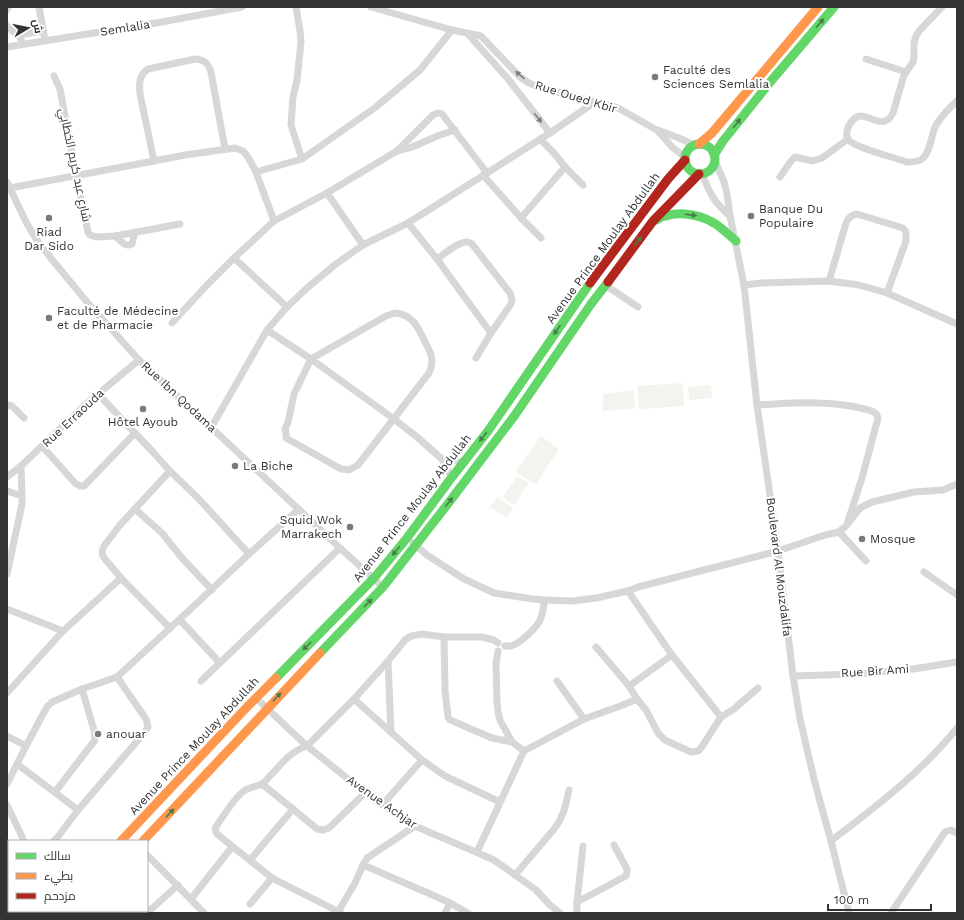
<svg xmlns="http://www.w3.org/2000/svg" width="964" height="920" viewBox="0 0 964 920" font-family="'Work Sans',Cairo,sans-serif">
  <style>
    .green { fill: #f1f5ed }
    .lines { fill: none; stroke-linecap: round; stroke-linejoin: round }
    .street { stroke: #d7d7d7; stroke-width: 7 }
    .fast { stroke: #63d668; stroke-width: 9 }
    .slow { stroke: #ff974d; stroke-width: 9 }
    .jam { stroke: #b3261e; stroke-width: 9 }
    .oneway { fill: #497c4b }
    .oneway2 { fill: #7d7d7d }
    .poi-dot { fill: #7a7a7a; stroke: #fff; stroke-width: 1.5 }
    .labels { text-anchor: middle; stroke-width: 4; stroke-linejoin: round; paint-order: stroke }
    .street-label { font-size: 12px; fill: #333; stroke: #fff }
    .poi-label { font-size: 12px; fill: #333; stroke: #fff; text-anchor: start }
  </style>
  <rect width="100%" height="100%" fill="#fff"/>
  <g class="green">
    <polygon points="683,383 684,406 639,409 637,386"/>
    <polygon points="711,385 712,398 689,400 688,387"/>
    <polygon points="634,390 635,408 603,411 603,394"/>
    <polygon points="541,436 559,449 536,484 515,472"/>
    <polygon points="517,476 529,483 514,505 503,497"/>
    <polygon points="497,497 513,508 507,518 490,507"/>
  </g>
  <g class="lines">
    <g class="street">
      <polyline points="39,7 45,40"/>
      <polyline points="296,7 300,31 301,42 297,80 293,97 291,125 302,159"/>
      <polyline points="371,7 452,30 481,36 520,77 529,83 538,87 618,108 655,129 679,138 694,145"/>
      <path d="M942,7l-23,24 -3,5 -2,7v14l-1,5 -9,13 -11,38c-11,22 -29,-7 -40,7 -5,5 -9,14 -4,20 4,7 47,18 58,22 4,0 11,0 15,-3 9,-7 9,-25 14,-34 6,-9 13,-17 21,-24"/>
      <polyline points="7,10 8,7"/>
      <path d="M7,25c5,10 12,6 16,19"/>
      <polyline points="468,34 508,79 550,133"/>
      <polyline points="19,35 43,31"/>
      <polyline points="7,47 162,22 242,7"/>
      <polyline points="866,59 906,72"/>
      <polyline points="54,76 60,89 76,175 88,232 90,235 96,237 115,236 180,224"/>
      <polyline points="657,130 672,147 685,157"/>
      <polyline points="540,139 554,153 565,167 583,185"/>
      <polyline points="397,151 412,147 440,135 455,130"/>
      <path d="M154,161l-14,-67c-1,-11 -1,-19 8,-25l47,-10c10,1 13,4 16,13l14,77"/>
      <polyline points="715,161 724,182 727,194 730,216 744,285 757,405 778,551 793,676 800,719 815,783 831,841 849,913"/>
      <polyline points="256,172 302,159 376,107 420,70 452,30"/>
      <path d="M702,174c8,20 12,28 28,42"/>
      <polyline points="483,175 521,218 541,238"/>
      <polyline points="780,177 791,161 795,157 813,161 822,158 848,139"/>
      <polyline points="7,182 26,222 36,239 54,262 87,302 139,360 340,548 383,587"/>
      <polyline points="10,188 154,161 185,155 235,148 243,151 248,157 256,172 274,221"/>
      <polyline points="327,193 363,245"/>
      <polyline points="521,218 565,167"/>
      <polyline points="408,223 437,259 463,295 491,333"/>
      <path d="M115,236c5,4 10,12 17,8l3,-12"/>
      <polyline points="234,258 287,307"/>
      <path d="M437,259c7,-5 21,-17 29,-17 3,0 3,0 6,2l38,49 2,7 -1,4 -20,29 -15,25"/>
      <path d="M829,281l17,-58c2,-5 5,-8 11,-9l46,14 3,4v9l-19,52"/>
      <polyline points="605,285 638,307"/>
      <polyline points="744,285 761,283 829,281 859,285 887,293 957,324"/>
      <path d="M395,313c18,1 24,16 31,31 3,5 6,11 6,17 0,5 -1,8 -3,12l-71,92 -9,5 -8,-1 -55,-31v-4l-1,-5 3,-7 6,-28 17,-35 75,-43z"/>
      <path d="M172,323l34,-37 28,-28 40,-37 53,-28 70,-42 36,-36c3,-2 6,-3 9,-1l45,59"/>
      <polyline points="267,330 311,359 394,419 417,437 442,459 452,478"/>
      <polyline points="98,394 152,451 170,471 198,498 249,554"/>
      <polyline points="7,405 12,406 24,418"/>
      <path d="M757,405c20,-1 42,-3 62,-2 11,0 48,4 56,10 2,1 2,2 3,5l-16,60 -14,43"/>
      <polyline points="211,428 267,330 287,307 308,287 336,264 363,245 408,223 550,133 595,102"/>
      <polyline points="42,446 75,483 80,486 84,486 135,433"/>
      <polyline points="442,459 464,462"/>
      <polyline points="170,471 120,525 104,546 102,552 103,556 105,559 121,578 170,628"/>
      <polyline points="7,477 21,466 86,404 139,360"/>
      <polyline points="7,491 22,496"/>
      <polyline points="135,509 162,533 182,558 212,590"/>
      <polyline points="839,532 866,561"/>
      <polyline points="413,543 427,555 464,579 494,593 533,599 545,600 572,601 596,598 628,591 638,587 778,551 825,535 839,532 846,526 860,508 872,502 914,492 943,490 957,484"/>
      <polyline points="924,572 957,595"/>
      <polyline points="7,574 22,504 22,496 21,466"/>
      <polyline points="628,591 672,655 721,717"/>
      <polyline points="7,609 63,631"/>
      <polyline points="180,620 220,663"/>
      <polyline points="444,637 445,691 448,717 450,720 455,722 492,738 512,742"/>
      <path d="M505,646c2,0 4,0 6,0 8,-2 24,-17 28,-24 4,-7 4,-15 6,-22"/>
      <polyline points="596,647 629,686 637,699 646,710 658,733 665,740 691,752 698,751 701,748 721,717 734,709 758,688"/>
      <polyline points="498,651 496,664 497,701 498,712 500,720 512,742 524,751"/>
      <polyline points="388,661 391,732"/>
      <polyline points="793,676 857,674 913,669 957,662"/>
      <polyline points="201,681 340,548"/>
      <polyline points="557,681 584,719"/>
      <polyline points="629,686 672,655"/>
      <polyline points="7,693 63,631 121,578"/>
      <polyline points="256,698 307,746 373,799 415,826 492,859 504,867 515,875 536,890 550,905 560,913"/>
      <polyline points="354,699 422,760 445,776 500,802"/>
      <polyline points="7,736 26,746"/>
      <polyline points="17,764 78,810 145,732 148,727 146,719 117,677"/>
      <polyline points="7,784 26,746 41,718 47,707 52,702 82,689 117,677 195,605 249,554 299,509"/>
      <polyline points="262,784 293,809"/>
      <polyline points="55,792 95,740 94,730 82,689"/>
      <polyline points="383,804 422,760"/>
      <polyline points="7,805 24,841"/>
      <polyline points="54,841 57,838 78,810"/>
      <path d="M831,841c45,-35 91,-69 126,-113"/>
      <polyline points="477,852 524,751 584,719 623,705 637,699"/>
      <polyline points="147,855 166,874 204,913"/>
      <polyline points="250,860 293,809 317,829 323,830 329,828 365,793"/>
      <polyline points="363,865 428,893 450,903 468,913"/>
      <path d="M515,875l40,-47c9,-12 11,-24 14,-38"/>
      <polyline points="7,894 9,891"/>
      <polyline points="191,899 232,847"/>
      <polyline points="577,902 626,876 627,872 627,869 614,845"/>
      <polyline points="250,904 272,878"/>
      <polyline points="338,912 355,883 363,865 367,858 415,826"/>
      <polyline points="147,913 178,885"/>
      <path d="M341,913l-69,-35 -55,-44 -2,-5 1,-2c7,-11 19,-30 29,-37 6,-3 13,-4 17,-6 4,-2 6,-7 9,-9 11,-12 20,-24 36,-29l47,-47 34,-38 17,-21 6,-4 11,-2 22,3h38l12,3 4,3"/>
      <polyline points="445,913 450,903"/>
      <polyline points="577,913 577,902 583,846"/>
      <polyline points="891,913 945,832 951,830 957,833"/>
    </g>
    <g class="fast">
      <circle cx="700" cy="159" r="15"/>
      <polyline points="714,155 723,141 771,81 834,7"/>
      <path d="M656,220c17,-10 41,-7 58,3 8,5 15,12 22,18"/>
      <polyline points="320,653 383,587 447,505 515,415 591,304 608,282"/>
      <polyline points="276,678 374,578 407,538 449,481 488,431 590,283"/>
      <polyline points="75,913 77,911"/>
    </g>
    <g class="slow">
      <polyline points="699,144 712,133 818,7"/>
      <polyline points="121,841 247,707 276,678"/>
      <polyline points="143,841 320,653"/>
      <polyline points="55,913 56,911"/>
    </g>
    <g class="jam">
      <polyline points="608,282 653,221 699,174"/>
      <polyline points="590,283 668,179 685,160"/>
    </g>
  </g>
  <defs><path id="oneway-solid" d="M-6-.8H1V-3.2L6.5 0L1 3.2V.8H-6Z"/></defs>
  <g class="oneway">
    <use href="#oneway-solid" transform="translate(820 23) rotate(-49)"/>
    <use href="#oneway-solid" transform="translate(737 123) rotate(-52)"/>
    <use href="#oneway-solid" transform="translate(691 215) rotate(7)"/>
    <use href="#oneway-solid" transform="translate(638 241) rotate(-54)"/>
    <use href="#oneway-solid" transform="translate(557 330) rotate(125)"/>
    <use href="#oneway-solid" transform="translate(483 437) rotate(128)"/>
    <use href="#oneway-solid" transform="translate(449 502) rotate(-52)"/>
    <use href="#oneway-solid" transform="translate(396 551) rotate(129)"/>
    <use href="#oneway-solid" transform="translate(368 603) rotate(-46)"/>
    <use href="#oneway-solid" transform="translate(307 646) rotate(135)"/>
    <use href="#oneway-solid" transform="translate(277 697) rotate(-46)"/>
    <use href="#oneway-solid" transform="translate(170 813) rotate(-47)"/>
  </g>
  <g class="oneway2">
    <use href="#oneway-solid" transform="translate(520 75) rotate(-139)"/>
    <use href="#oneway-solid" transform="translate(538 118) rotate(52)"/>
  </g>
  <g class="poi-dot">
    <circle cx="655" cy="77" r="4"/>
    <circle cx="751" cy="216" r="4"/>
    <circle cx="49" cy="218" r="4"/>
    <circle cx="49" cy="318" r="4"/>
    <circle cx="143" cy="409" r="4"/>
    <circle cx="235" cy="466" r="4"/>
    <circle cx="350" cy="527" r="4"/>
    <circle cx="862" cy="539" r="4"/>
    <circle cx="98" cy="734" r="4"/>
  </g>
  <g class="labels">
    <g class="street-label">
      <text transform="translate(125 28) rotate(-9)" y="4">Semlalia</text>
      <text transform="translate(576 97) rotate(17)" y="4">Rue Oued Kbir</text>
      <text transform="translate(75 165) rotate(78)" y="4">شارع عبد كريم الخطابي</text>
      <text transform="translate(603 248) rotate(-54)" y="4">Avenue Prince Moulay Abdullah</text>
      <text transform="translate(179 397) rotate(43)" y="4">Rue Ibn Qodama</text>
      <text transform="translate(73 418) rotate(-43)" y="4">Rue Erraouda</text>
      <text transform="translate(412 508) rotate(-52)" y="4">Avenue Prince Moulay Abdullah</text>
      <text transform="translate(779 567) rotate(83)" y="4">Boulevard Al Mouzdalifa</text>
      <text transform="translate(875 671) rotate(-4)" y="4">Rue Bir Ami</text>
      <text transform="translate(194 746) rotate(-47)" y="4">Avenue Prince Moulay Abdullah</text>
      <text transform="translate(382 802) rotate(35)" y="4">Avenue Achjar</text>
    </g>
    <g class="poi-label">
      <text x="663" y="74">Faculté des<tspan x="663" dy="14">Sciences Semlalia</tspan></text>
      <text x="759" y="213">Banque Du<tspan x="759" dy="14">Populaire</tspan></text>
      <text x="49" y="236" text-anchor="middle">Riad<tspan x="49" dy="14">Dar Sido</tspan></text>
      <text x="57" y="315">Faculté de Médecine<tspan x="57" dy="14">et de Pharmacie</tspan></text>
      <text x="143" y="426" text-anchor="middle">Hôtel Ayoub</text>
      <text x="243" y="470">La Biche</text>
      <text x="342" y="524" text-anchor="end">Squid Wok<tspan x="342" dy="14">Marrakech</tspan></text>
      <text x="870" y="543">Mosque</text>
      <text x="106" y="738">anouar</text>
    </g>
  </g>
  <rect width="964" height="920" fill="none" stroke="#333333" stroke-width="16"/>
  <rect x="8" y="840" width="140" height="72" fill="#ffffff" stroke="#adadad"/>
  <rect x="16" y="853" width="20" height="6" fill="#63d668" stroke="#adadad"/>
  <text x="44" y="860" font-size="12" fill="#333333">سالك</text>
  <rect x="16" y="873" width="20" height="6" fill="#ff974d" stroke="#adadad"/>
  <text x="44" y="880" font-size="12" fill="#333333">بطيء</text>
  <rect x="16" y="893" width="20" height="6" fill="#b3261e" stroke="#adadad"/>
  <text x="44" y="900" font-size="12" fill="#333333">مزدحم</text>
  <g transform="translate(28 28) rotate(80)" stroke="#ffffff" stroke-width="3" paint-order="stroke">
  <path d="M0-3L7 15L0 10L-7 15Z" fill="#333333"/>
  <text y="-6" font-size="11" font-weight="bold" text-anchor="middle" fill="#333333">ش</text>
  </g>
  <path d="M828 904v6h103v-6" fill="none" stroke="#333333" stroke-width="2"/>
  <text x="834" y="904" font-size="12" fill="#333333" stroke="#ffffff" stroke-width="3" paint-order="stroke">100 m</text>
</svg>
